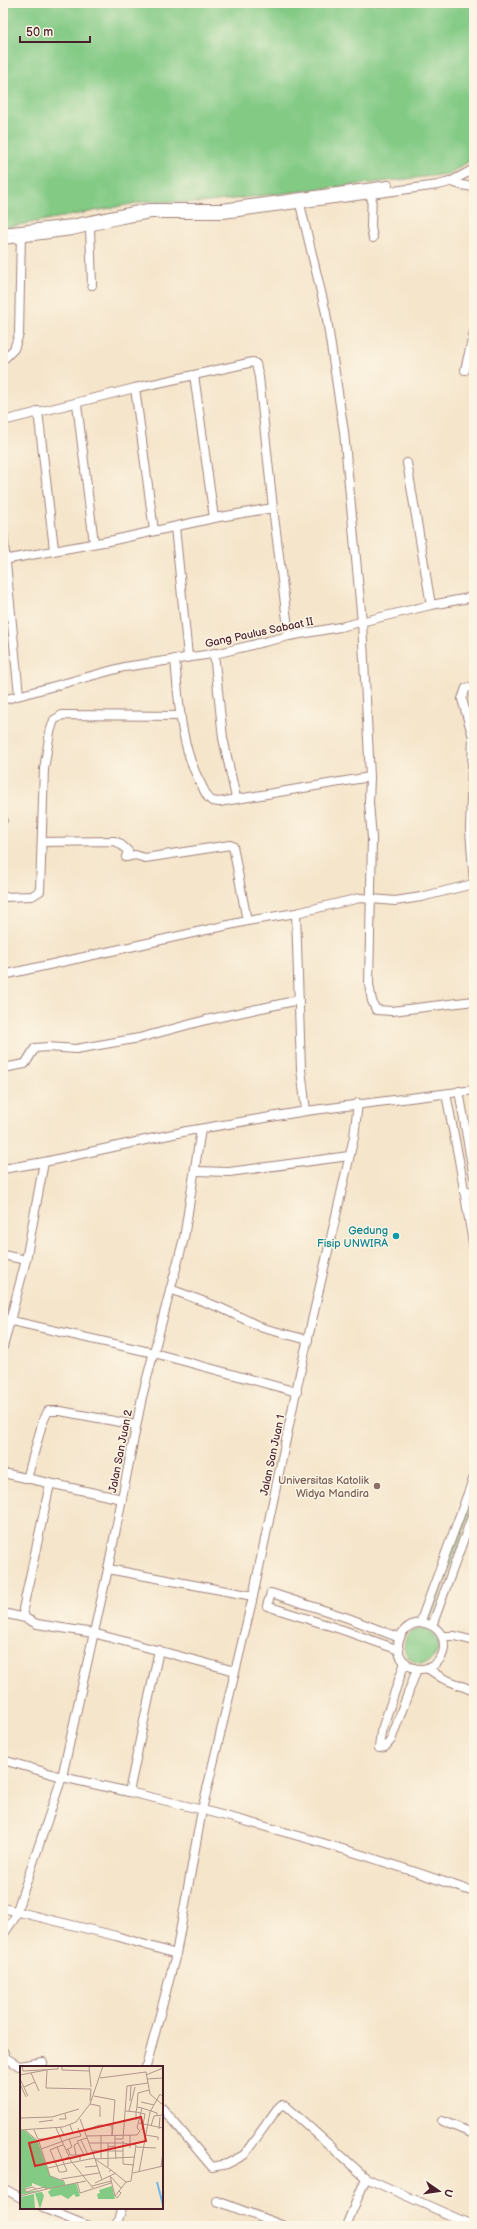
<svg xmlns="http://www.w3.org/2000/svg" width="477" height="2229" viewBox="0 0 477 2229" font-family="'Balsamiq Sans',sans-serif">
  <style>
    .green { fill: #83ca85; stroke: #667458 }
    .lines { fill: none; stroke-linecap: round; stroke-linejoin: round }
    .street-casing { stroke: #a0827b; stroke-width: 10 }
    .street { stroke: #fff; stroke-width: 8 }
    .culture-dot { fill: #0f9aa8; stroke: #fcf5e5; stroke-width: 1.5 }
    .education-dot { fill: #8d6e63; stroke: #fcf5e5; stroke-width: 1.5 }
    .labels { text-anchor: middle; stroke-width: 3; stroke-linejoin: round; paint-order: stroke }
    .street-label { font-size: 11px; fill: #4a1f2b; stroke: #fcf5e5 }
    .culture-label { font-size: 11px; fill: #0d838f; stroke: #fcf5e5; text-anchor: end }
    .education-label { font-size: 11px; fill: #785e54; stroke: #fcf5e5; text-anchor: end }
    .inset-river { fill: none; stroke: #70b9e8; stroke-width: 2 }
    .inset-road { fill: none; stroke: #b1968b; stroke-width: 1 }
    .view { fill: #d62828; fill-opacity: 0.15; stroke: #d62828; stroke-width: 2 }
    .inset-edge { fill: none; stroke: #4a1f2b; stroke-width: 2 }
  </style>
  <rect width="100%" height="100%" fill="#fcf5e5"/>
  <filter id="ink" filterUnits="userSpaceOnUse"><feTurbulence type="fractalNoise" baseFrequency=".025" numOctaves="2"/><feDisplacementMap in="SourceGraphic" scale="8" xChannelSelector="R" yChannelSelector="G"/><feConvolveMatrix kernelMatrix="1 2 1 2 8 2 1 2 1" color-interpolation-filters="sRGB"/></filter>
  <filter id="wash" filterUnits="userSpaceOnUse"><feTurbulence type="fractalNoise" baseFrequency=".012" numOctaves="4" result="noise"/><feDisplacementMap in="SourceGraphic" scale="16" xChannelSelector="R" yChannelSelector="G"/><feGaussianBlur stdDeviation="0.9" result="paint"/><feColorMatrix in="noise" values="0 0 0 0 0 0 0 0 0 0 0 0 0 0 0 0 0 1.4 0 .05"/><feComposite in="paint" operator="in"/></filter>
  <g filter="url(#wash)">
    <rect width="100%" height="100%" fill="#f5e5cb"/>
    <g class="green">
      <polygon points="3,3 474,3 474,158 449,174 199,203 148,201 3,228"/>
      <polygon points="474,1490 474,1504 430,1621 428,1620 431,1608"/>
      <circle cx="421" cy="1646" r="17"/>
    </g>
  </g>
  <g filter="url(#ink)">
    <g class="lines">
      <defs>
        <g id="street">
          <polyline points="449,181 461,185 474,187"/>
          <polyline points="372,188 371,227 373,238"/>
          <polyline points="90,228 92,285"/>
          <polyline points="3,232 72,224 148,208 222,208 388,185"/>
          <polyline points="3,240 72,231 122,219 151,214 223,214 438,185 450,182 474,169"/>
          <polyline points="5,358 14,349 19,334 21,233"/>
          <polyline points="465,370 474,332"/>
          <polyline points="194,375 214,518"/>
          <polyline points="135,388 154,531"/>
          <polyline points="77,404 94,543"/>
          <polyline points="38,411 54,549"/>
          <polyline points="3,421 135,388 253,362 256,364 259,377 273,508"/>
          <polyline points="407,463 431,605"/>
          <polyline points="175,527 188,656"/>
          <polyline points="3,533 19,695"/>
          <polyline points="3,560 114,540 214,518 273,508 289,636"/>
          <polyline points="214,653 223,738 236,798"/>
          <path d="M175,659c4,44 5,88 27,127 3,6 5,12 10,15l7,1 151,-25 -8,-155 -18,-190 -18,-119 -26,-109"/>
          <polyline points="474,686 466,688 462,699 473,737 470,830 474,884"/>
          <polyline points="3,700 124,667 219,653 289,636 340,627 431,605 474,597"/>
          <polyline points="370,777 369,803 372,838 369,985 372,1001 376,1010 392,1011 474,1001"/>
          <polyline points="3,819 3,820"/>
          <polyline points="42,842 114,841 119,843 128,851 126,857 135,855 145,858 230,845 233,846 247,921"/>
          <polyline points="3,897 32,896 40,891 44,769 50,732 54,720 62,715 181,716"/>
          <polyline points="296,913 360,898 395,901 421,897 473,884"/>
          <polyline points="3,975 247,921 296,913 301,1069 306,1111"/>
          <polyline points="3,1068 25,1064 35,1048 48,1047 76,1049 139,1038 206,1020 299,1000"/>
          <polyline points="459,1091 474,1177"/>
          <polyline points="446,1094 459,1160 474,1249"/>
          <polyline points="3,1169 44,1162 187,1131 306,1111 474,1090"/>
          <polyline points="195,1171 229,1172 349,1156"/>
          <polyline points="464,1192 474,1191"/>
          <polyline points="3,1255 26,1260"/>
          <polyline points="170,1289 221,1308 263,1328 308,1340"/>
          <polyline points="3,1319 154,1353 297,1392"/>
          <polyline points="3,1347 26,1260 44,1162"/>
          <polyline points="3,1473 122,1499"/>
          <polyline points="27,1479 42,1424 48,1411 60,1411 136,1425"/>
          <polyline points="50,1484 23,1609 25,1618 37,1624 93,1633 235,1671"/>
          <polyline points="108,1569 253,1596"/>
          <polyline points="3,1613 25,1618"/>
          <polyline points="420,1623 474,1477"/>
          <circle cx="421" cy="1646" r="23"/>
          <polyline points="432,1626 474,1511"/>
          <polyline points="442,1636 455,1636 474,1641"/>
          <path d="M159,1650l-30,142c116,27 232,60 345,100"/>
          <polyline points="399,1650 343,1630 267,1606 271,1593 348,1618 400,1638"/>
          <polyline points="405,1662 381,1732 379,1748 385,1747 391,1740 417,1669"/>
          <polyline points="427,1668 442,1678 474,1691"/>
          <polyline points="3,1760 62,1777 129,1792"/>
          <polyline points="3,1908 116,1936 176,1954"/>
          <polyline points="3,1935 14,1919 62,1777 108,1569 142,1397 184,1238 201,1129"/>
          <polyline points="3,2051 6,2058 19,2066 43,2062"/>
          <polyline points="146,2067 176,1954 202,1810 252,1601 300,1373 354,1137 358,1103"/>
          <polyline points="162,2108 212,2167 227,2164 244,2155 277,2109 281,2105 286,2106 366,2178 474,2226"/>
          <polyline points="442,2121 474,2134"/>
          <polyline points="3,2188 21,2198"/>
          <polyline points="217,2201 284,2226"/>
          <polyline points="43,2208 88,2226"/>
          <polyline points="116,2226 122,2208"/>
          <polyline points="346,2226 366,2178"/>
        </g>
      </defs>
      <use href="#street" class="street-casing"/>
      <use href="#street" class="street"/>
    </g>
  </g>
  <circle class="culture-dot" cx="396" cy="1236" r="4"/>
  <circle class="education-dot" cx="377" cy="1486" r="4"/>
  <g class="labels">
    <g class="street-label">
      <text transform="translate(259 632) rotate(-12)" y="4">Gang Paulus Sabaat II</text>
      <text transform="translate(120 1451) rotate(-79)" y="4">Jalan San Juan 2</text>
      <text transform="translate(272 1455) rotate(-78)" y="4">Jalan San Juan 1</text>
    </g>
    <g class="culture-label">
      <text x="388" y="1234">Gedung<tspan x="388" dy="13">Fisip UNWIRA</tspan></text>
    </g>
    <g class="education-label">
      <text x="369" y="1484">Universitas Katolik<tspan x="369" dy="13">Widya Mandira</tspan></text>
    </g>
  </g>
  <g transform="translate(20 2066)">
    <rect width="143" height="143" fill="#f5e5cb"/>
    <path d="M0,64h4l14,12 12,34 15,6v3l-18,4 -15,-6v3l-7,2v4l18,-2 -23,5zM56,117l4,13 -4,1 -2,-3 -6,5 -7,-4 -10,2 -3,-5 4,-4zM92,120l3,13h-17l-1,-5 3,-1 -1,-3zM22,126l2,4 -4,13 -5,-16zM14,128l1,14 -15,1v-12z" fill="#83ca85"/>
    <path class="inset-river" d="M137,116l6,23"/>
    <path class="inset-road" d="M2,0l1,5 35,-2v-3M42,0v4l28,1M69,0l2,21M27,4l-1,18 45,1 -1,12M11,7l8,18M0,9l26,-5M126,9l17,-7M80,12l46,-6 4,22 13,11M0,13l8,17M127,13l16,-1M0,18l6,13M4,21l11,-5M74,30l21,4M110,35l1,-15M121,36l13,3M70,38l10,2v11M117,41l1,-14 11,-3M105,45l11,1 1,-5 5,1M109,45l6,-24M0,52l32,-1 27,-8M39,53h7l-1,-5M60,53l15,40 16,11M116,54v-8l9,2 -3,16M19,56l14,-2M119,57l24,5M93,60l2,-26M131,60l3,-10 9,-1M40,61l4,8 9,-2 -3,-8M92,61v8l1,-8M36,62l15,33 22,27M139,63l1,-12M0,64l43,-3 13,-5 14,-18 13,-38M5,64l14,12 11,34 14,5M14,64l4,9h10M65,65l14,-6 14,1 -2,1M125,69l13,2v3M66,70l51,-1 3,-4 -3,-3 5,-20 15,5v3M49,73l12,-3 -3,-8M95,73h8l4,-53 21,-3M61,74l7,15M103,75v23l11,1M69,77h34l13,2 -5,36 -5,1 -11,14 -5,-20M95,80l1,13M37,81l-7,3 7,16 7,-2 -7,-17 6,-2M88,81l7,-1v-11M116,81l20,1M110,82v-13M21,83l28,-10 3,8 -6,3M48,83l2,6h14l-7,-14 10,-3M72,85h31M56,89l-2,-10 4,-2M81,92v-23M50,93l10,-3v4M75,93l40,-2M75,93l7,21M36,96l13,-5M65,101l12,-1M88,101v-24M141,101l2,-15M28,102l9,-2 2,6h4l4,-1 -3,-7 31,-6M89,106l2,-2 15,12M119,106l11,-60 10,-18 3,3M113,107l30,-7M91,111l10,11M41,113l38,-6M57,116l3,11 31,-10v-2l-19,5M75,117l21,-10M31,122l35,-7M16,123l-3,-2 -8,2 1,3 10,-3 10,-2v2M0,130l31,-8M95,130l2,2 4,-5 -2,-2"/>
    <path class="view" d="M121,51l5,24 -111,25 -6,-23z"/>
    <rect width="143" height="143" class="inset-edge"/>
  </g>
  <rect width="477" height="2229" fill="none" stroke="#fcf5e5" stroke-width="16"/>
  <g transform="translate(439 2191) rotate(103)" stroke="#fcf5e5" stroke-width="3" paint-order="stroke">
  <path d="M0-3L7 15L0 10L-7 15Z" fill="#4a1f2b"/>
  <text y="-6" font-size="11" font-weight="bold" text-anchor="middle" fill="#4a1f2b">U</text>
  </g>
  <path d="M20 36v6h70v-6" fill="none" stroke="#4a1f2b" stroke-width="2"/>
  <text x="26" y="36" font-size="12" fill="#4a1f2b" stroke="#fcf5e5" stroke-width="3" paint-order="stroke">50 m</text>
</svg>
